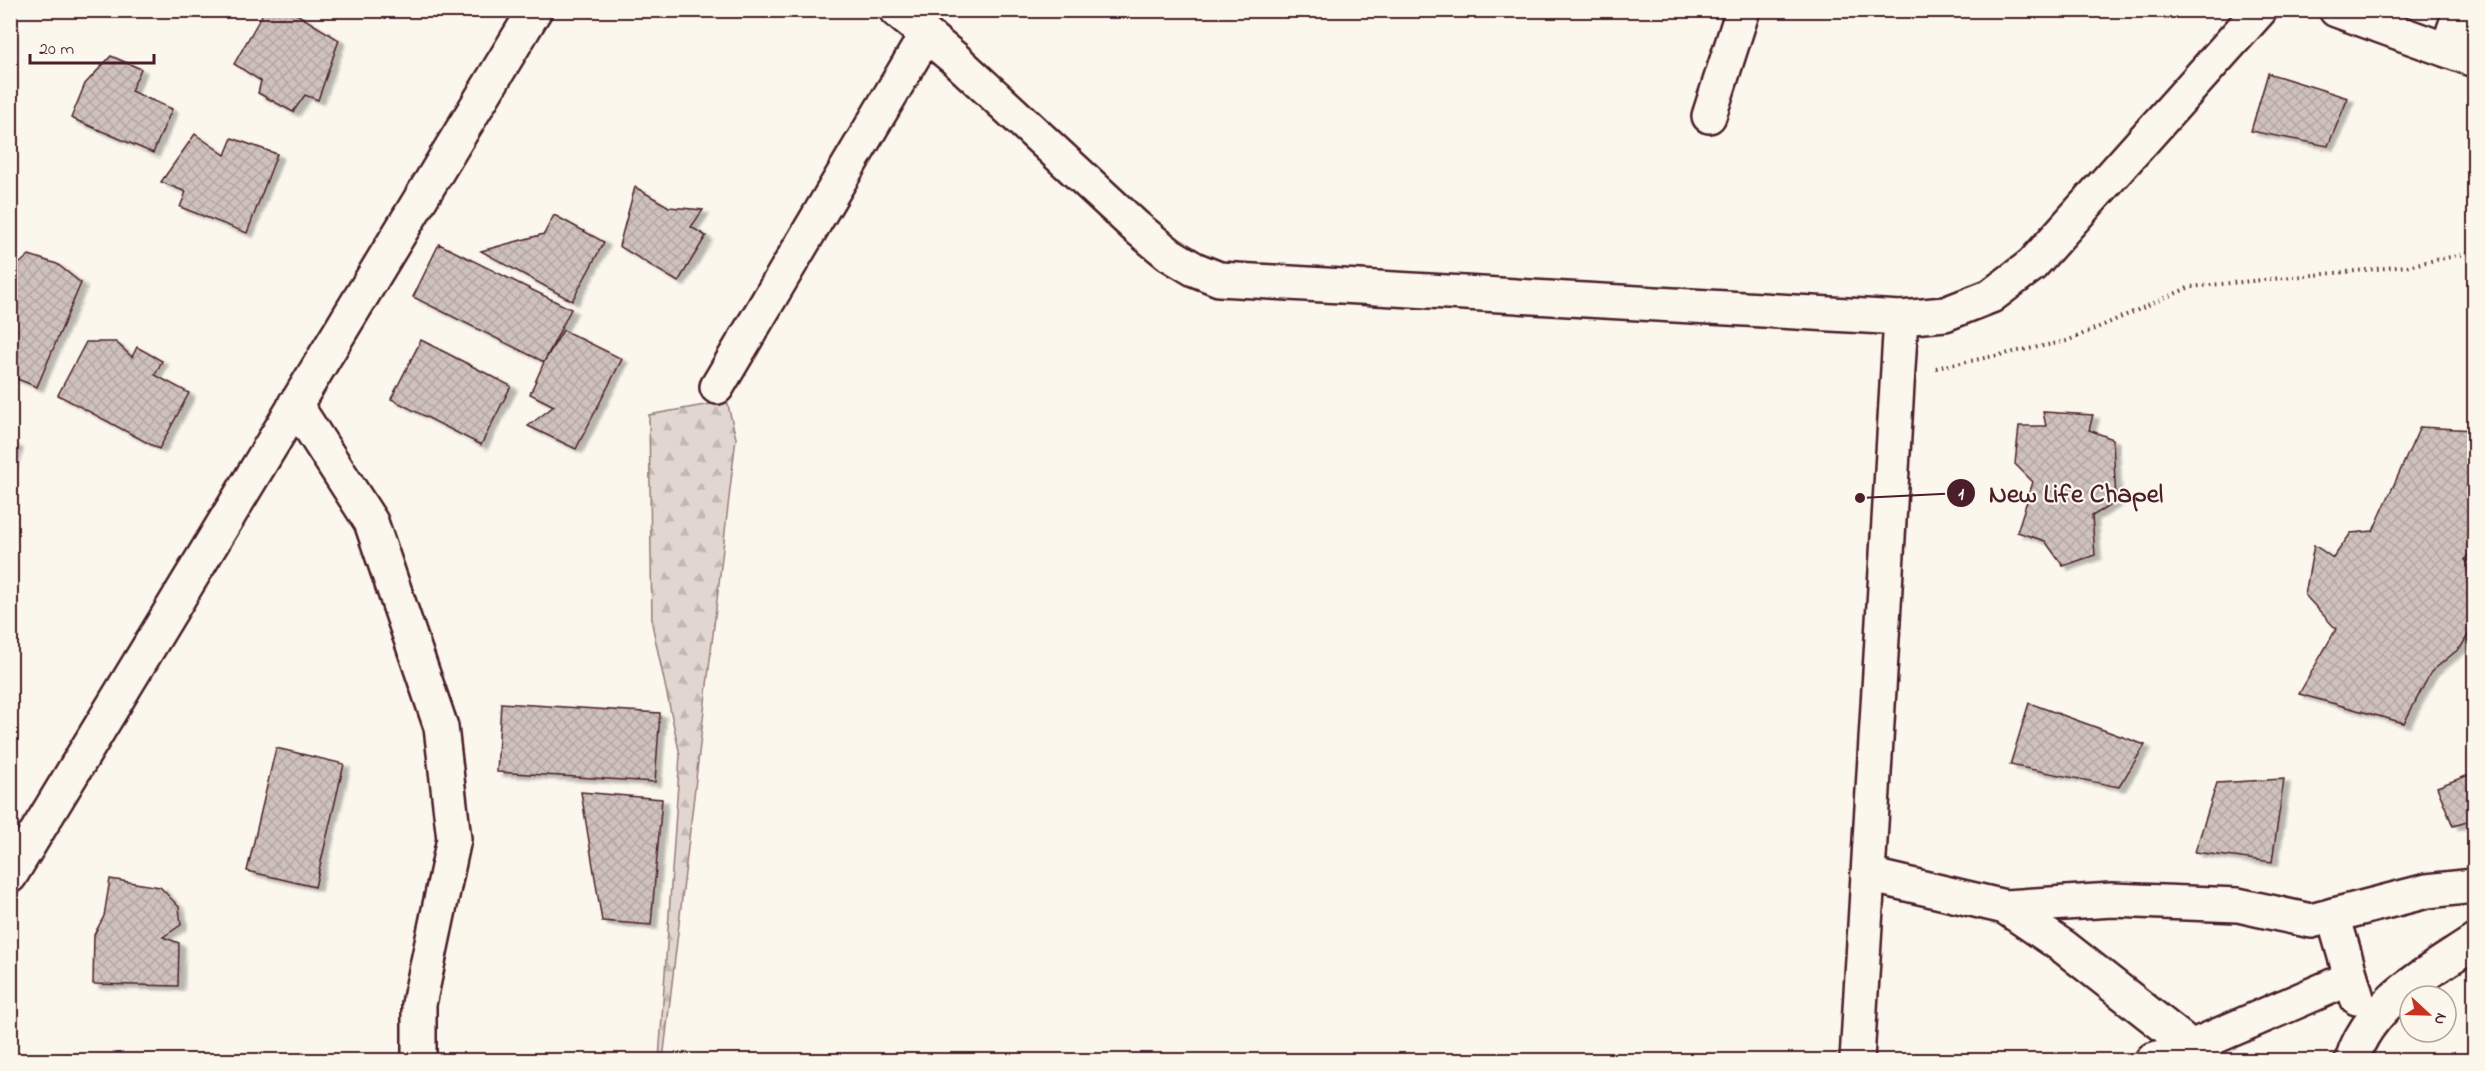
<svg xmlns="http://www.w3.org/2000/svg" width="2485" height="1071" viewBox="0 0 2485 1071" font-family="'Indie Flower',sans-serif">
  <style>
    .forest { fill: url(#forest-firs); stroke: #967b7e; stroke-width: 1.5 }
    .building { fill: url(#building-cross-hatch); stroke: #4a1f2b; stroke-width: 1.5; filter: url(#shadow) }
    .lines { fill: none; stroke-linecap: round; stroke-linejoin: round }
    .minor-casing { stroke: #4a1f2b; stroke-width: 38 }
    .path { stroke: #4a1f2b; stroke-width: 4; stroke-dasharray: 1.5 4.5; stroke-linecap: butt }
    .minor { stroke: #fbf7ec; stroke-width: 33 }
    .leader { fill: none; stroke: #4a1f2b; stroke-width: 2 }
    .callout-dot { fill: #4a1f2b; stroke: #fbf7ec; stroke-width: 2 }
    .mark-label { font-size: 18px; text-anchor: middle; font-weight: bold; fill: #fff }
    .callout-label { font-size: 27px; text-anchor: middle; font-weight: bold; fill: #4a1f2b; stroke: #fbf7ec; stroke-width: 4.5; stroke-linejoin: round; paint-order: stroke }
  </style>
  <defs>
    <pattern id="forest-firs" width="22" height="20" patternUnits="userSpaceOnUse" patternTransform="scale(1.5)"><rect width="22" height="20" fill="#e2d7d0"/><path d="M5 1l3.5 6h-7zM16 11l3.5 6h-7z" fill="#c3b8b3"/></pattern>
    <pattern id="building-cross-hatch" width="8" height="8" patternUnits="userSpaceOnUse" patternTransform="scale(1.5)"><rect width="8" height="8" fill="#cfc2bc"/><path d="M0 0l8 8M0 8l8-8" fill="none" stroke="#b3a6a2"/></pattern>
    <filter id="shadow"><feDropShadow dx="6" dy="4" stdDeviation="1.5" flood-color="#0004"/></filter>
  </defs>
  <rect width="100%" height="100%" fill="#fbf7ec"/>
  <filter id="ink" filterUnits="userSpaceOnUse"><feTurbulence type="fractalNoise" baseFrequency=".0167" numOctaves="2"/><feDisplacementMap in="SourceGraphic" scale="12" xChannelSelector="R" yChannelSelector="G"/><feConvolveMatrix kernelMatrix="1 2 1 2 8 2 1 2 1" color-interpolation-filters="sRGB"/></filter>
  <g filter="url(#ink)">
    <polygon class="forest" points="727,401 736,438 663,1060 659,1060 680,755 652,624 649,415"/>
    <g class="building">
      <polygon points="265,10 290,10 339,40 318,100 305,95 293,112 258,93 261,81 234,64"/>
      <polygon points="111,56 141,69 131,91 172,109 153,153 71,118 85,84"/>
      <polygon points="2268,73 2348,98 2328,146 2251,131"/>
      <polygon points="195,134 225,155 232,138 277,154 247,233 180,207 186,192 161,182"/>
      <polygon points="635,187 669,207 703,210 691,227 706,236 678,282 619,246"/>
      <polygon points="554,215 604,242 572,301 481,251 544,234"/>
      <polygon points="439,244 571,309 544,362 413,297"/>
      <polygon points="29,255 57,264 81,283 37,387 10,376 10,272"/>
      <polygon points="563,330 622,359 576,449 528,426 554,406 530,394 544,362"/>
      <polygon points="421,340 511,386 481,445 391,399"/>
      <polygon points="86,342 116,342 132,357 137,347 162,361 155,375 189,393 159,449 58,395"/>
      <polygon points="2043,412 2093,415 2089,430 2113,439 2116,502 2092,516 2095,555 2063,566 2045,541 2017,532 2033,482 2015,464 2019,426 2046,426"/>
      <polygon points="2420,427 2474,430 2474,545 2465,560 2474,569 2474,625 2461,647 2431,672 2404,723 2299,694 2336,629 2305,595 2314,545 2333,558 2351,533 2373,531"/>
      <polygon points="10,441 17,445 10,466"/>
      <polygon points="501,703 660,713 655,782 497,772"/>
      <polygon points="2029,703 2145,745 2119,787 2010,765"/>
      <polygon points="276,748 344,764 315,887 247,871"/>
      <polygon points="2474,773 2474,820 2453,826 2437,787"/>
      <polygon points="2284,779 2272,862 2195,852 2217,783"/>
      <polygon points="581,792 662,799 651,925 602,921"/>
      <polygon points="110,879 160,887 179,907 181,925 163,937 179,943 178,986 93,984 94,935 104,916"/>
    </g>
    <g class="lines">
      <defs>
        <g id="minor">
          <polyline points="896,10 954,58 1136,227 1169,254 1194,269 1219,279 1901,318 1945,314 1991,296 2032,265 2260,10"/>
          <polyline points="2336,10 2474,60"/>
          <polyline points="2447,50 2461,10"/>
          <polyline points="1709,116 1743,10"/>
          <polyline points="717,387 926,35"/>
          <polyline points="295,404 371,522 441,727 454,839 419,1004 419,1060"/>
          <polyline points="1868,875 2005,907 2064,947 2208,1060"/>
          <polyline points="10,876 535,10"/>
          <polyline points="2005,907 2112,900 2238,905 2311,921 2427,891 2474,886"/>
          <polyline points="2333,915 2357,998"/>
          <polyline points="1857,1060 1901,318"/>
          <polyline points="2152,1060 2191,1047 2351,978"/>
          <path d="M2352,1060c16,-56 77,-88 122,-118"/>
        </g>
      </defs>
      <use href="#minor" class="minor-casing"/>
      <polyline class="path" points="1936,368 2067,341 2190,287 2407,266 2474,252"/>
      <use href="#minor" class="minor"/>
    </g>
  </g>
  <path class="leader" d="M1860 498L1961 493"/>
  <g class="callout-dot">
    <circle cx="1860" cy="498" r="6"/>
    <circle cx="1961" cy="493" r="15"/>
  </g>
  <g class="mark-label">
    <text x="1961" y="499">1</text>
  </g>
  <g class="callout-label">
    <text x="2076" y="502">New Life Chapel</text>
  </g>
  <rect width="2485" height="1071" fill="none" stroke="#fbf7ec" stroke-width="36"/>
  <rect x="18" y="18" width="2449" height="1035" fill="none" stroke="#4a1f2b" stroke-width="2" filter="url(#ink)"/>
  <g transform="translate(2428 1014) rotate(112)"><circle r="28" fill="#fbf7ec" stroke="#b4a19f" stroke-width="1.5"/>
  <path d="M0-4.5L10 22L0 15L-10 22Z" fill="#c8321e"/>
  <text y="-9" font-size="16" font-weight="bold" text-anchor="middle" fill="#4a1f2b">N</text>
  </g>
  <path d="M30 54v9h124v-9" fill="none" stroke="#4a1f2b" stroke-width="3"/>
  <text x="39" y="54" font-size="18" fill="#4a1f2b" stroke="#fbf7ec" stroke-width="4.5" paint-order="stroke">20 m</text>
</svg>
